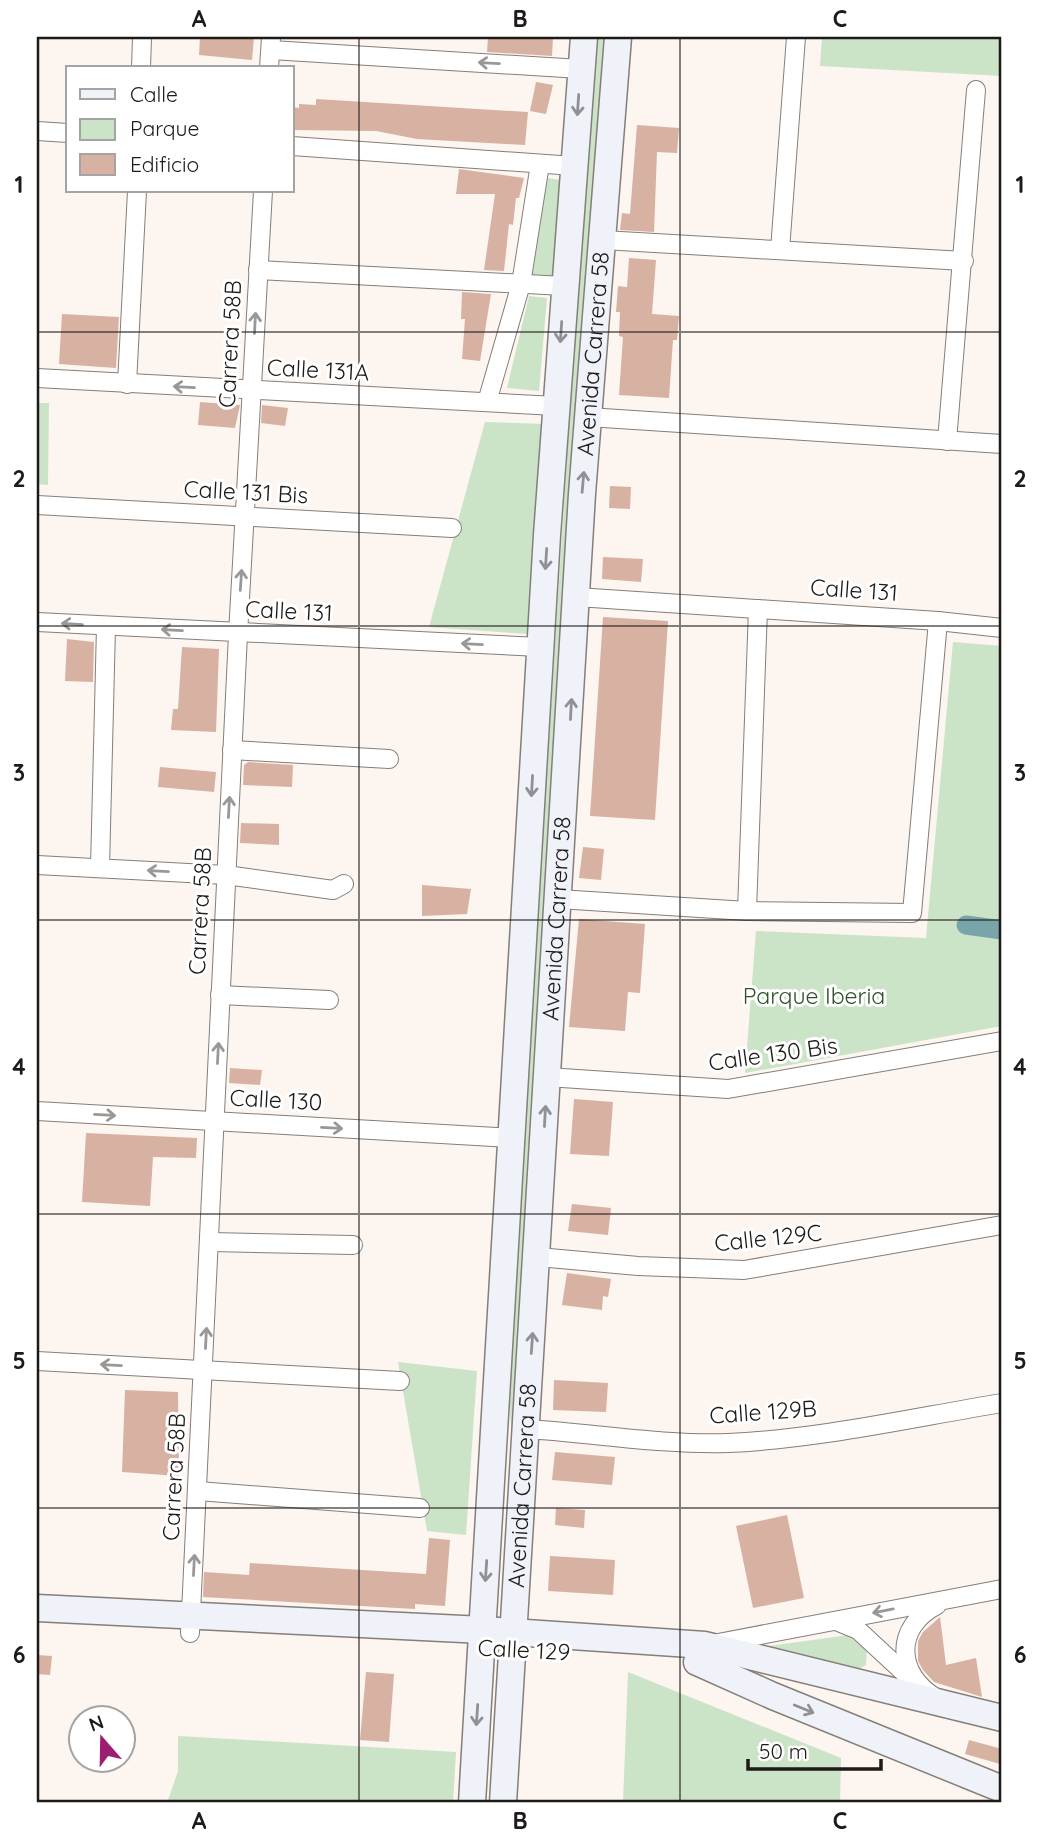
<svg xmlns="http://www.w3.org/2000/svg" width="1039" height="1840" viewBox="0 0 1039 1840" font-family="Quicksand,sans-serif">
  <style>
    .green { fill: #cbe3c7 }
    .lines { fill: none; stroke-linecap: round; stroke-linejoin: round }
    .canal { stroke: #78a4aa; stroke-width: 19 }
    .building { fill: #d7b2a2 }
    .street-casing { stroke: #857e79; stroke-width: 20 }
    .secondary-casing { stroke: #857e79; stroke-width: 29 }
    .street { stroke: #fff; stroke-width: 18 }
    .secondary { stroke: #eff2f9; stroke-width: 26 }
    .oneway { stroke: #999897 }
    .oneway2 { stroke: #909194 }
    .grid { fill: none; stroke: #1d1a18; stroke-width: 2; stroke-opacity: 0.55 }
    .labels { text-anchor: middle; stroke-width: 6; stroke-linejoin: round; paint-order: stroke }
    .street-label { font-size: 23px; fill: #1d1a18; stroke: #fff }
    .park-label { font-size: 23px; fill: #2f5229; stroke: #fff }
    .neatline { fill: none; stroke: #1d1a18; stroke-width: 2.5 }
    .grid-label { font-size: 23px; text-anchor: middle; font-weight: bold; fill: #1d1a18 }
  </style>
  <rect width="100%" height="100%" fill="#fdf5ef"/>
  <g class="green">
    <polygon points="594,37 610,37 514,1481 508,1376"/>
    <polygon points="822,37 1002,37 1002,130 1002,76 820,66"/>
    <polygon points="542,177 560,180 554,276 527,276"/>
    <polygon points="529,296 547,298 539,391 507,388"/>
    <polygon points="37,403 49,403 48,485 37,484"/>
    <polygon points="485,422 544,424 527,634 429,627"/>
    <polygon points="953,642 1002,646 1002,1026 745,1073 756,931 926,938"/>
    <polygon points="398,1362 477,1371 466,1535 427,1531"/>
    <polygon points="849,1635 867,1644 866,1665 857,1670 755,1648"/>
    <polygon points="628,1672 841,1758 840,1803 623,1803"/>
    <polygon points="178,1736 456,1752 453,1803 167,1803 178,1771"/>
  </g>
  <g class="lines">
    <polyline class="canal" points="966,925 1002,930"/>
  </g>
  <g class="building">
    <polygon points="200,37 254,37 252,60 199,55"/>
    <polygon points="488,37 553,37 552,56 487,52"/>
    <polygon points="536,82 553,85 546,114 530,111"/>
    <polygon points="316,99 528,112 525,145 417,139 376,131 292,130 292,107 299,108 299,104 316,105"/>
    <polygon points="637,125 679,128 677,153 657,152 654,232 620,230 622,213 630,214"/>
    <polygon points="459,169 524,178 519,198 516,198 513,225 509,224 504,271 484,270 495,194 456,194"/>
    <polygon points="629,258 656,260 652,314 679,316 677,340 673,340 669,398 619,395 623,337 619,336 620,312 616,312 618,286 627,287"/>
    <polygon points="462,292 491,294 480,361 462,359 465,319 461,319"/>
    <polygon points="62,314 119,317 116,368 59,364"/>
    <polygon points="200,402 240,405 235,428 198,425"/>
    <polygon points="262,405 288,408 285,426 261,423"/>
    <polygon points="610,486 631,487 630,509 609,508"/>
    <polygon points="603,557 643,559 641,582 602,579"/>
    <polygon points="603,617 668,621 655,820 590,816"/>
    <polygon points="67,639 94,642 93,682 65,681"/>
    <polygon points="182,647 219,649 216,732 171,730 173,709 178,709"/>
    <polygon points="248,762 293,765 292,787 243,785 244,765"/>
    <polygon points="160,767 216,772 214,792 158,787"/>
    <polygon points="241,823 279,824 279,845 240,843"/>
    <polygon points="583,847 604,849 601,880 579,878"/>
    <polygon points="422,885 471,889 467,914 422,916"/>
    <polygon points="579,919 645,924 640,993 628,992 625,1031 569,1027"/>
    <polygon points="230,1068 262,1070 260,1085 229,1083"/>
    <polygon points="574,1099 613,1102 609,1156 570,1154"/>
    <polygon points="86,1133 197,1138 196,1158 153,1157 150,1206 82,1202"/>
    <polygon points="572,1204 611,1208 608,1235 568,1231"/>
    <polygon points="567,1273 611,1279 608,1297 603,1296 602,1310 562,1305"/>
    <polygon points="554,1380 608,1383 606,1412 553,1410"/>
    <polygon points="125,1390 178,1392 179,1476 122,1472"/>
    <polygon points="555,1452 615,1457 612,1485 552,1480"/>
    <polygon points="556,1508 585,1510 584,1528 555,1525"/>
    <polygon points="787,1515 804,1598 753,1608 736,1526"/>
    <polygon points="429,1538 450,1540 445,1606 415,1604 415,1609 203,1597 204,1572 249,1575 250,1563 426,1574"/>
    <polygon points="550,1556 615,1560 613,1595 548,1591"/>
    <polygon points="940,1617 946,1665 976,1658 982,1697 934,1682 923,1670 918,1661 918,1641 923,1632"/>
    <polygon points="37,1655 52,1656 50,1675 37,1674"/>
    <polygon points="366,1672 394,1674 389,1742 360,1740"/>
    <polygon points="969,1740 1002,1749 1000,1764 965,1754"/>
  </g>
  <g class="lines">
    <defs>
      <g id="street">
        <polyline points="271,50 581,69"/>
        <polyline points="141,68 142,37"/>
        <polyline points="269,68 271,37"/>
        <polyline points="37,131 68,133"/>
        <polyline points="292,146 574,166"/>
        <polyline points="603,240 964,261"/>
        <polyline points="780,250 796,37"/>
        <polyline points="258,270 564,286"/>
        <polyline points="37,378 556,406"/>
        <polyline points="127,384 137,191"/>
        <polyline points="487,402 521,284 540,164"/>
        <polyline points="588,417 1002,444"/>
        <polyline points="947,441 976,90"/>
        <polyline points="37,505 452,528"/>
        <polyline points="577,597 938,621 1002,628"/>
        <polyline points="37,622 540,647"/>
        <polyline points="232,750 389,759"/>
        <polyline points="37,865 226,875 333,890 344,884"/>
        <polyline points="100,868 106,627"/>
        <polyline points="558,899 747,911 912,913 938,621"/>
        <polyline points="747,911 758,609"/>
        <polyline points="220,995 329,1000"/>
        <polyline points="547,1077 728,1089 1002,1041"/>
        <polyline points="37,1111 512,1138"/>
        <polyline points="211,1242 353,1245"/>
        <polyline points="538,1257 638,1266 744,1270 1002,1225"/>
        <polyline points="37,1361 400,1381"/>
        <path d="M526,1429c67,4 134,16 202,14 92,-4 183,-25 274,-40"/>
        <polyline points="198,1491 420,1508"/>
        <polyline points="836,1621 858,1630 912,1680"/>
        <polyline points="190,1633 238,634 263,191"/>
        <polyline points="713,1644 1002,1589"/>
        <path d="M936,1698c-40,-24 -42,-71 1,-93"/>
      </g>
      <g id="secondary">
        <polyline points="37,1608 483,1630 705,1645 1002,1718"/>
        <polyline points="697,1662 773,1696 1002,1789"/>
        <polyline points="472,1803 547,535 584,37"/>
        <path id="s1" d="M503,1803l79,-1309 36,-457"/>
      </g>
    </defs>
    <use href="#street" class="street-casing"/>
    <use href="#secondary" class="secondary-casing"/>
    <use href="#street" class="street"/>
    <use href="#secondary" class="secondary"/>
  </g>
  <defs><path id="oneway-shaft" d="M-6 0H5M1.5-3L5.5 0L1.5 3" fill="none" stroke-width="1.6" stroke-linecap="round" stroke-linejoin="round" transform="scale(1.75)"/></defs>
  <g class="oneway">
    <use href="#oneway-shaft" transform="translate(489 63) rotate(-177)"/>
    <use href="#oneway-shaft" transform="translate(255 323) rotate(-87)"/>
    <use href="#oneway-shaft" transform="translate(184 387) rotate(-177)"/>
    <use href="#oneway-shaft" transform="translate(241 580) rotate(-86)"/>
    <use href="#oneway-shaft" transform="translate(72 624) rotate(-176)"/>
    <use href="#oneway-shaft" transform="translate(172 630) rotate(-177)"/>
    <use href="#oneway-shaft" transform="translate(472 644) rotate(-177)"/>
    <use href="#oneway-shaft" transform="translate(229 807) rotate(-87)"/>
    <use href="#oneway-shaft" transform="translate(158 871) rotate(-177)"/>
    <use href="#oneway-shaft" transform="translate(218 1053) rotate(-87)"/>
    <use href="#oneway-shaft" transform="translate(105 1115) rotate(3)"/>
    <use href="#oneway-shaft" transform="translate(332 1128) rotate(3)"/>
    <use href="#oneway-shaft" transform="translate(206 1338) rotate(-87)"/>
    <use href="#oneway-shaft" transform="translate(111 1365) rotate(-177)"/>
    <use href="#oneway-shaft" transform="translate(194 1565) rotate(-87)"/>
    <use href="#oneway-shaft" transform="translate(883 1611) rotate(169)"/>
  </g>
  <g class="oneway2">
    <use href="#oneway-shaft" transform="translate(578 105) rotate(94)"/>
    <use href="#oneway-shaft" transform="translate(561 332) rotate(94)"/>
    <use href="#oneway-shaft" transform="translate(583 482) rotate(-85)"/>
    <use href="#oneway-shaft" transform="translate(546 559) rotate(94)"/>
    <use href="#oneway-shaft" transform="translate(571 709) rotate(-87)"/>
    <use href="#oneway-shaft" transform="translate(532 786) rotate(93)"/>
    <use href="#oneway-shaft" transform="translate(545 1116) rotate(-87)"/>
    <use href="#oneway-shaft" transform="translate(532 1343) rotate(-86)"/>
    <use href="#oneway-shaft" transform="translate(486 1571) rotate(94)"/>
    <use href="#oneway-shaft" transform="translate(804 1709) rotate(22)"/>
    <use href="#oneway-shaft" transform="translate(477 1715) rotate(94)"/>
  </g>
  <path class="grid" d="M359,37v1766M680,37v1766M37,332h965M37,626h965M37,920h965M37,1214h965M37,1508h965"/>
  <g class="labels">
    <g class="street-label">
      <text transform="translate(230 344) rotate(-87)" y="8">Carrera 58B</text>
      <text dy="8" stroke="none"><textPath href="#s1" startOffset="1452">Avenida Carrera 58</textPath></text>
      <text transform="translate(318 370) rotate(3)" y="8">Calle 131A</text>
      <text transform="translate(246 492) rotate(3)" y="8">Calle 131 Bis</text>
      <text transform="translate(854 590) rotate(4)" y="8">Calle 131</text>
      <text transform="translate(289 611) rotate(3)" y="8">Calle 131</text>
      <text transform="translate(200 911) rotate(-87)" y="8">Carrera 58B</text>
      <text dy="8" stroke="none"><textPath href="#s1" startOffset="886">Avenida Carrera 58</textPath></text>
      <text transform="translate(773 1054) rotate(-8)" y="8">Calle 130 Bis</text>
      <text transform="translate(276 1100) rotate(3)" y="8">Calle 130</text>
      <text transform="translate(768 1238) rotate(-6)" y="8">Calle 129C</text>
      <text transform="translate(763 1412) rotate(-4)" y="8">Calle 129B</text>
      <text transform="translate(174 1477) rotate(-87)" y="8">Carrera 58B</text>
      <text dy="8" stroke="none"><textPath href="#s1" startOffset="318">Avenida Carrera 58</textPath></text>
      <text transform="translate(524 1650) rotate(3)" y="8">Calle 129</text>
    </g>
    <g class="park-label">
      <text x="814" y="1004">Parque Iberia</text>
    </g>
  </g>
  <rect width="1039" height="1840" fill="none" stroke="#ffffff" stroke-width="77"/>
  <rect x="66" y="66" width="228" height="126" fill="#ffffff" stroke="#a5a3a3" stroke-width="2"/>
  <rect x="80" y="89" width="35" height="10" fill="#eff2f9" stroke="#a5a3a3" stroke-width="2"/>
  <text x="130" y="102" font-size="21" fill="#1d1a18">Calle</text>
  <rect x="80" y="119" width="35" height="21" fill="#cbe3c7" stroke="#a5a3a3" stroke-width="2"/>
  <text x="130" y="136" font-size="21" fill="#1d1a18">Parque</text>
  <rect x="80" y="154" width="35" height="21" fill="#d7b2a2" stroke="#a5a3a3" stroke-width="2"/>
  <text x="130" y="172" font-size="21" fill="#1d1a18">Edificio</text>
  <g transform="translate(102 1739) rotate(340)"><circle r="33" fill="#ffffff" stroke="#a5a3a3" stroke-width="2"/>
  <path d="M0-5L12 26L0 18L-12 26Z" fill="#9d1d70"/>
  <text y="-10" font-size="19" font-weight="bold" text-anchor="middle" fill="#1d1a18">N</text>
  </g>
  <path d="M748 1759v10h133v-10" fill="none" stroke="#1d1a18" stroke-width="3.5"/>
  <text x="759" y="1759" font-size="21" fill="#1d1a18" stroke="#ffffff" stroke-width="5" paint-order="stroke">50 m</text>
  <rect x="38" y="38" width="962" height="1763" class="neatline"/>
  <g class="grid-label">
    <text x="199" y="27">A</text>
    <text x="520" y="27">B</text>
    <text x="840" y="27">C</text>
    <text x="19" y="193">1</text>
    <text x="1020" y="193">1</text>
    <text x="19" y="487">2</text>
    <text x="1020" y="487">2</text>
    <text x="19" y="781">3</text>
    <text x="1020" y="781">3</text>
    <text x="19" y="1075">4</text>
    <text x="1020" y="1075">4</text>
    <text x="19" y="1369">5</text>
    <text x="1020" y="1369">5</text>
    <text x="19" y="1663">6</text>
    <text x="1020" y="1663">6</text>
    <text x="199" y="1829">A</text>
    <text x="520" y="1829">B</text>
    <text x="840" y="1829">C</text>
  </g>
</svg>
